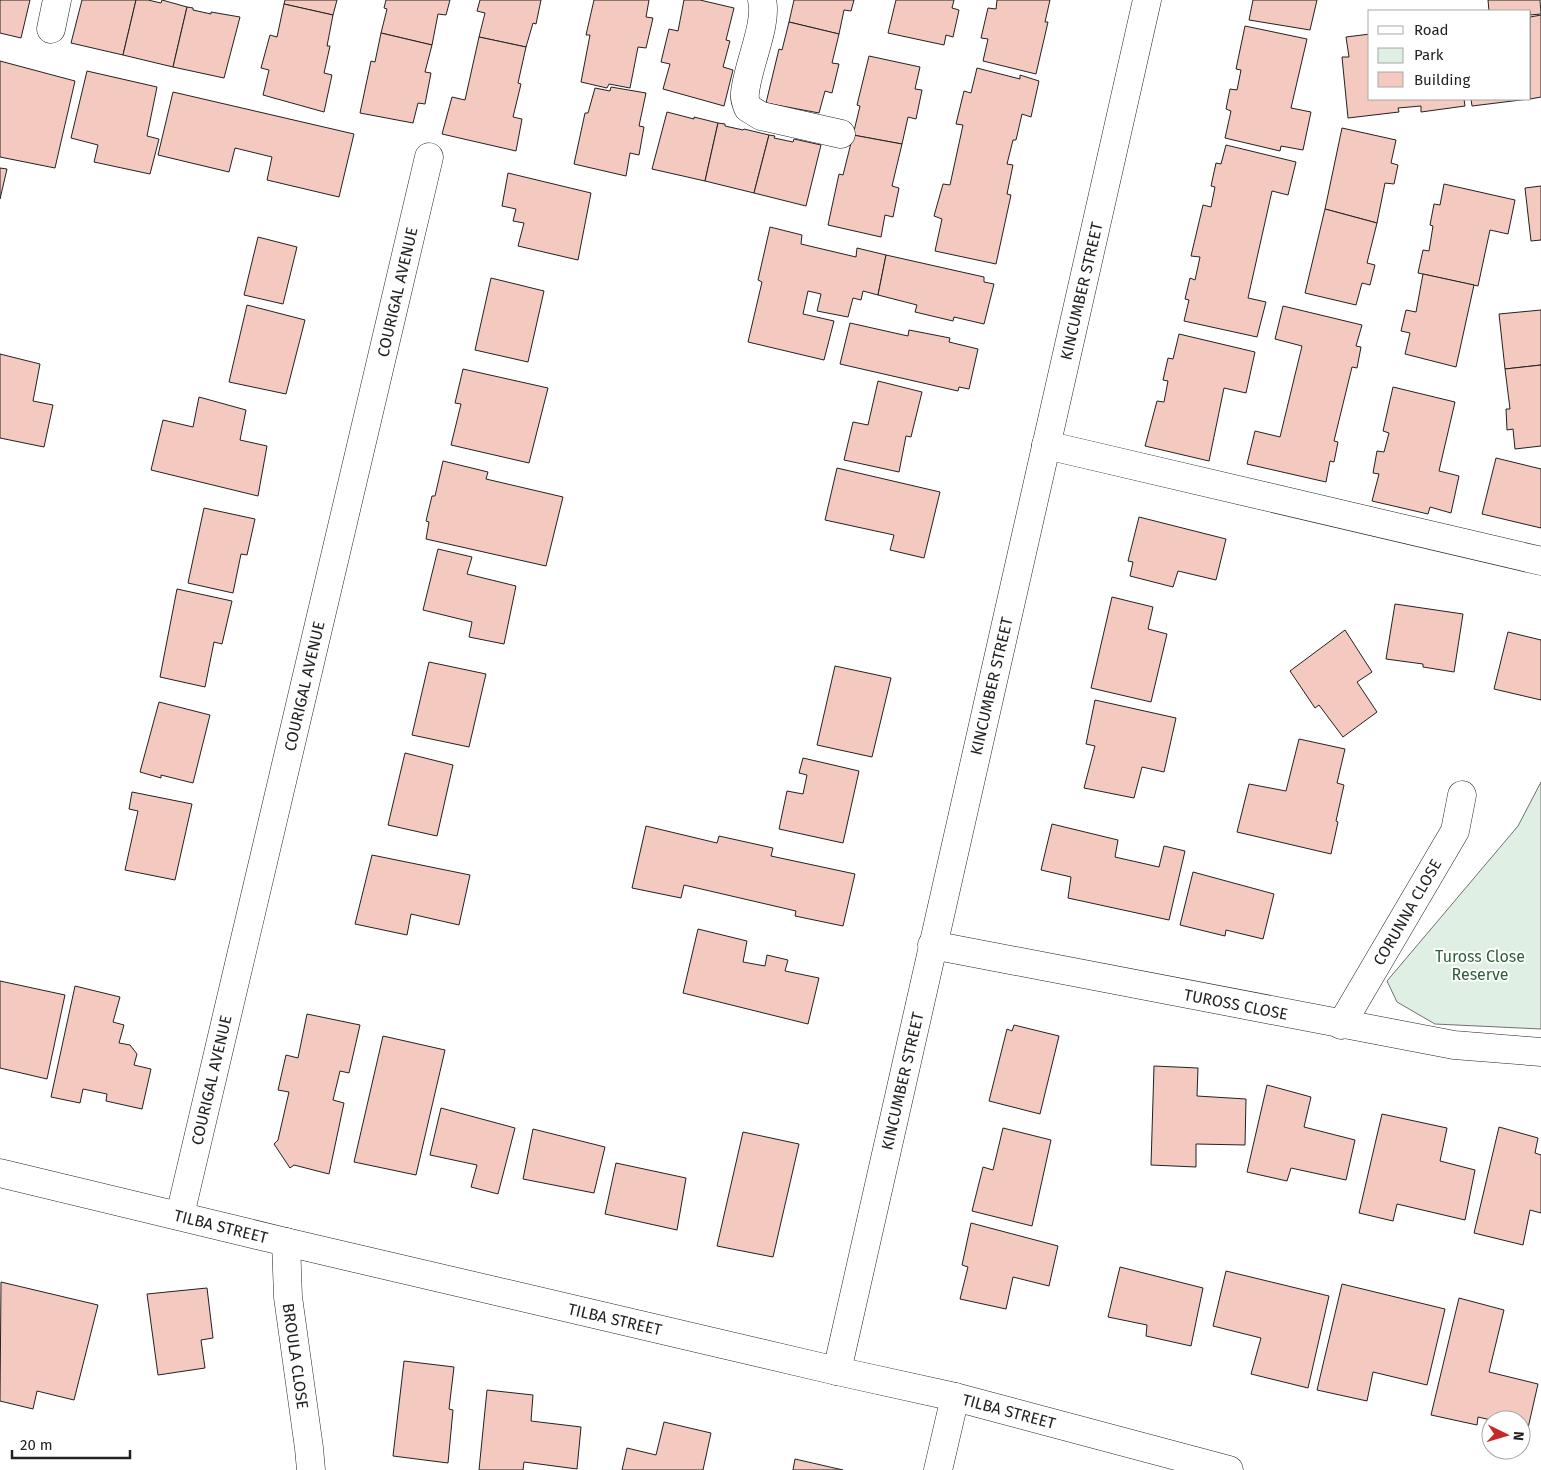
<svg xmlns="http://www.w3.org/2000/svg" width="1541" height="1470" viewBox="0 0 1541 1470" font-family="'Fira Sans',sans-serif">
  <style>
    .green { fill: #e0efe3; stroke: #6f6f6f }
    .building { fill: #f3c9c0; stroke: #222 }
    .lines { fill: none; stroke-linecap: round; stroke-linejoin: round }
    .minor-casing { stroke: #222; stroke-width: 29 }
    .minor { stroke: #fff; stroke-width: 28 }
    .labels { text-anchor: middle; stroke-width: 4; stroke-linejoin: round; paint-order: stroke }
    .street-label { font-size: 16px; fill: #222; stroke: #fff }
    .park-label { font-size: 16px; fill: #2f5e38; stroke: #fff }
  </style>
  <rect width="100%" height="100%" fill="#fff"/>
  <polygon class="green" points="1541,782 1541,1029 1435,1024 1397,1002 1387,981 1518,826"/>
  <g class="building">
    <polygon points="0,0 30,0 21,38 0,33"/>
    <polygon points="82,0 136,0 123,55 71,43"/>
    <polygon points="136,0 148,0 161,3 162,0 187,7 173,67 123,55"/>
    <polygon points="285,0 337,0 333,15 284,4"/>
    <polygon points="386,0 450,0 446,15 438,14 432,45 381,33 387,9 384,8"/>
    <polygon points="480,0 541,0 536,24 533,23 526,47 479,37 485,13 477,11"/>
    <polygon points="594,0 649,0 646,17 653,18 646,48 638,47 630,88 609,84 607,88 581,82 590,35 586,35"/>
    <polygon points="684,0 700,0 734,8 726,40 730,41 723,67 733,70 724,106 663,89 670,64 661,62 669,29 678,31"/>
    <polygon points="794,0 854,0 851,11 844,10 839,34 789,22"/>
    <polygon points="896,0 954,0 952,8 959,10 953,37 946,35 944,45 888,33"/>
    <polygon points="997,0 1050,0 1045,22 1048,22 1036,74 983,61 988,39 981,38 988,8 996,9"/>
    <polygon points="1253,0 1317,0 1310,30 1249,20"/>
    <polygon points="1488,0 1540,0 1541,14 1530,15 1530,11 1489,11"/>
    <polygon points="284,4 333,15 327,46 330,46 324,73 332,75 324,112 263,95 269,70 261,68 270,35 277,37"/>
    <polygon points="187,7 193,8 193,10 211,14 211,12 240,17 224,78 173,67"/>
    <polygon points="1541,15 1541,97 1530,99 1530,17"/>
    <polygon points="789,22 839,34 832,63 839,64 832,93 825,91 819,113 766,103 779,49 782,50"/>
    <polygon points="1245,26 1307,39 1291,108 1311,112 1303,150 1281,146 1280,151 1225,138 1231,111 1226,109 1230,89 1237,90 1241,70 1236,69"/>
    <polygon points="381,33 432,45 425,72 431,73 425,104 418,103 413,123 360,113 371,61 375,62"/>
    <polygon points="1370,34 1370,99 1464,99 1465,106 1421,112 1421,106 1398,108 1399,112 1348,118 1342,57 1349,57 1346,37"/>
    <polygon points="479,37 526,47 518,83 521,84 513,117 522,119 516,151 442,134 452,97 465,100"/>
    <polygon points="869,56 920,67 915,89 922,90 916,119 908,117 902,144 853,135 860,106 857,105"/>
    <polygon points="0,61 75,81 55,168 0,157"/>
    <polygon points="977,68 1020,79 1020,75 1039,81 1031,117 1022,114 1016,140 1013,140 1007,164 1013,165 1007,194 1011,195 996,264 935,251 942,219 934,216 943,184 950,185 963,125 956,124 964,91 971,93"/>
    <polygon points="87,71 157,87 147,136 159,139 150,174 94,162 98,145 71,138"/>
    <polygon points="611,87 646,93 639,126 644,127 639,155 630,153 626,176 574,164 585,113 588,113 595,88 610,91"/>
    <polygon points="173,92 354,134 339,197 267,180 272,157 235,148 229,172 158,155"/>
    <polygon points="1471,99 1529,99 1472,106"/>
    <polygon points="667,112 694,119 694,117 718,123 705,181 652,169"/>
    <polygon points="718,123 725,124 725,126 743,130 744,129 769,135 754,193 705,181"/>
    <polygon points="1342,128 1396,140 1391,163 1398,165 1394,184 1385,183 1377,223 1325,209"/>
    <polygon points="769,135 775,136 774,138 793,142 794,139 821,145 806,206 754,193"/>
    <polygon points="853,135 902,144 892,186 899,188 893,217 885,215 881,237 828,225 839,174 843,175"/>
    <polygon points="1226,145 1296,162 1288,195 1272,191 1248,298 1266,302 1257,337 1184,321 1189,300 1185,299 1190,278 1195,280 1200,257 1191,256 1203,205 1211,207 1215,187 1211,186 1216,163 1221,164"/>
    <polygon points="0,168 7,169 0,199"/>
    <polygon points="508,173 591,193 578,260 518,246 524,223 513,221 516,209 502,206"/>
    <polygon points="1444,184 1515,200 1508,234 1490,230 1478,286 1418,273 1423,250 1429,251 1433,226 1430,225 1434,204 1440,205"/>
    <polygon points="1541,186 1541,240 1531,241 1525,188"/>
    <polygon points="1325,209 1377,223 1367,263 1375,265 1370,285 1362,283 1356,305 1305,293"/>
    <polygon points="770,227 802,235 801,244 856,257 857,248 886,255 878,295 863,291 861,300 853,298 848,317 817,311 821,294 808,291 803,314 834,321 824,360 748,342 762,282 758,280"/>
    <polygon points="258,237 297,247 283,304 244,295"/>
    <polygon points="886,255 984,277 984,282 994,284 984,324 954,317 953,321 915,312 917,305 878,295"/>
    <polygon points="1423,274 1474,285 1456,367 1405,354 1410,333 1401,331 1406,310 1416,312"/>
    <polygon points="491,278 544,291 528,362 475,350"/>
    <polygon points="247,305 305,320 286,394 229,382"/>
    <polygon points="1283,306 1362,325 1356,346 1361,347 1357,368 1352,367 1334,441 1338,442 1334,462 1330,461 1326,482 1247,464 1255,431 1280,437 1302,346 1275,339"/>
    <polygon points="1541,310 1541,365 1505,369 1499,314"/>
    <polygon points="850,323 908,336 909,330 950,338 949,342 978,349 969,389 959,387 958,391 840,364"/>
    <polygon points="1179,334 1255,352 1246,393 1224,388 1209,461 1145,446 1157,401 1164,402 1168,381 1163,380 1168,358 1173,359"/>
    <polygon points="0,354 40,364 33,401 53,405 44,447 0,438"/>
    <polygon points="1541,365 1541,446 1515,449 1513,429 1507,430 1506,409 1510,409 1505,369"/>
    <polygon points="463,369 548,388 529,463 451,445 461,404 455,403"/>
    <polygon points="878,381 922,392 911,437 906,436 899,472 844,460 853,422 868,425"/>
    <polygon points="1393,387 1455,402 1439,471 1459,476 1451,513 1430,507 1428,514 1372,501 1379,474 1373,473 1377,451 1384,452 1389,433 1383,431"/>
    <polygon points="199,397 246,410 240,440 267,446 258,496 151,470 163,420 193,427"/>
    <polygon points="1496,458 1541,469 1541,528 1482,514"/>
    <polygon points="443,461 488,472 486,479 563,497 546,566 426,539 429,522 426,521 432,496 435,496"/>
    <polygon points="837,468 940,492 924,558 890,550 894,535 825,520"/>
    <polygon points="204,508 255,519 247,555 241,554 233,593 188,583"/>
    <polygon points="1139,517 1226,539 1216,580 1178,571 1173,587 1130,576 1133,562 1128,561"/>
    <polygon points="438,549 472,557 467,574 516,586 504,644 469,637 472,622 423,610"/>
    <polygon points="177,589 232,601 222,644 214,642 205,687 160,677"/>
    <polygon points="1112,597 1153,607 1148,629 1167,634 1151,702 1091,688"/>
    <polygon points="1395,604 1463,614 1454,672 1423,667 1423,664 1386,659"/>
    <polygon points="1345,630 1372,672 1357,682 1377,712 1343,737 1319,705 1315,708 1290,671"/>
    <polygon points="1508,632 1541,640 1541,700 1494,689"/>
    <polygon points="429,662 486,674 469,747 412,735"/>
    <polygon points="835,666 891,678 872,757 817,745"/>
    <polygon points="1095,700 1176,718 1164,772 1142,767 1134,798 1084,788 1095,746 1086,744"/>
    <polygon points="159,702 210,715 193,783 161,775 161,778 140,772"/>
    <polygon points="1299,739 1345,749 1337,783 1344,785 1336,821 1338,822 1331,854 1237,832 1249,784 1286,791"/>
    <polygon points="405,753 453,765 437,836 388,825"/>
    <polygon points="803,758 859,771 843,843 779,829 787,791 803,794 807,775 799,773"/>
    <polygon points="132,792 192,804 175,880 125,870 138,811 129,809"/>
    <polygon points="1052,824 1118,840 1115,857 1159,867 1164,846 1185,851 1169,920 1068,898 1071,877 1041,870"/>
    <polygon points="646,826 717,843 719,836 773,848 771,856 855,874 843,926 795,916 796,911 684,885 681,898 632,888"/>
    <polygon points="372,855 470,875 459,925 411,914 407,935 355,924"/>
    <polygon points="1193,872 1274,894 1263,939 1226,930 1225,936 1180,925"/>
    <polygon points="698,929 747,941 743,962 765,966 767,955 788,960 785,971 819,978 808,1024 683,993"/>
    <polygon points="0,981 65,995 47,1079 0,1068"/>
    <polygon points="75,986 120,997 113,1022 124,1025 119,1043 130,1045 137,1054 134,1065 151,1069 142,1109 106,1101 107,1094 83,1089 80,1103 51,1097"/>
    <polygon points="307,1014 360,1025 349,1073 340,1071 333,1100 344,1103 329,1174 294,1165 290,1168 274,1144 278,1140 289,1092 278,1090 286,1055 298,1058"/>
    <polygon points="1014,1025 1059,1036 1040,1114 989,1101 1007,1029 1012,1031"/>
    <polygon points="383,1036 445,1050 416,1175 354,1162"/>
    <polygon points="1154,1066 1198,1068 1197,1096 1246,1099 1245,1145 1196,1144 1196,1167 1151,1165"/>
    <polygon points="1267,1085 1311,1097 1304,1127 1355,1140 1346,1180 1291,1168 1287,1181 1247,1172"/>
    <polygon points="441,1108 515,1128 498,1194 471,1187 477,1165 430,1155"/>
    <polygon points="1382,1114 1447,1128 1440,1161 1475,1170 1465,1220 1397,1204 1393,1221 1359,1213"/>
    <polygon points="1499,1127 1538,1138 1535,1153 1541,1155 1541,1213 1530,1210 1523,1245 1474,1233"/>
    <polygon points="1003,1128 1051,1140 1032,1226 972,1211 983,1167 993,1170"/>
    <polygon points="533,1129 605,1147 594,1193 523,1179"/>
    <polygon points="743,1132 799,1144 773,1257 717,1246"/>
    <polygon points="616,1163 686,1178 677,1230 605,1214"/>
    <polygon points="971,1223 1058,1246 1049,1286 1013,1277 1006,1309 960,1299 968,1267 962,1265"/>
    <polygon points="1120,1267 1203,1288 1191,1346 1146,1336 1147,1325 1108,1317"/>
    <polygon points="1226,1271 1329,1296 1308,1388 1251,1374 1261,1338 1213,1326"/>
    <polygon points="1,1282 98,1305 74,1400 37,1391 33,1409 0,1401"/>
    <polygon points="1342,1284 1445,1309 1427,1385 1373,1372 1367,1401 1317,1390"/>
    <polygon points="207,1288 213,1338 201,1340 205,1368 158,1375 147,1294"/>
    <polygon points="1459,1298 1504,1310 1489,1372 1538,1384 1528,1428 1521,1426 1521,1420 1491,1420 1478,1417 1477,1425 1431,1415"/>
    <polygon points="404,1361 454,1367 449,1409 453,1410 448,1463 393,1456"/>
    <polygon points="487,1390 533,1395 531,1421 581,1427 577,1469 524,1462 523,1470 479,1470"/>
    <polygon points="664,1422 711,1433 703,1470 622,1470 627,1448 656,1455"/>
    <polygon points="795,1459 843,1470 793,1470"/>
  </g>
  <g class="lines">
    <defs>
      <g id="minor">
        <path d="M762,0c6,24 -15,67 -17,93 -1,5 1,10 3,15l13,8 80,18"/>
        <polyline points="51,29 57,0"/>
        <polyline points="1046,445 1541,561"/>
        <polyline points="932,945 1454,1045 1541,1052"/>
        <polyline points="1341,1025 1455,831 1462,795"/>
        <polyline points="0,1173 286,1242 837,1371 955,1397 1229,1470"/>
        <polyline points="180,1215 429,157"/>
        <polyline points="286,1242 288,1297 309,1448 311,1470"/>
        <polyline points="837,1371 1147,0"/>
        <polyline points="938,1470 955,1397"/>
      </g>
    </defs>
    <use href="#minor" class="minor-casing"/>
    <use href="#minor" class="minor"/>
  </g>
  <g class="labels">
    <g class="street-label">
      <text transform="translate(1081 291) rotate(-77)" y="6">KINCUMBER STREET</text>
      <text transform="translate(397 292) rotate(-77)" y="6">COURIGAL AVENUE</text>
      <text transform="translate(304 686) rotate(-77)" y="6">COURIGAL AVENUE</text>
      <text transform="translate(991 686) rotate(-77)" y="6">KINCUMBER STREET</text>
      <text transform="translate(1407 912) rotate(-60)" y="6">CORUNNA CLOSE</text>
      <text transform="translate(1236 1004) rotate(11)" y="6">TUROSS CLOSE</text>
      <text transform="translate(211 1080) rotate(-77)" y="6">COURIGAL AVENUE</text>
      <text transform="translate(902 1081) rotate(-77)" y="6">KINCUMBER STREET</text>
      <text transform="translate(221 1226) rotate(14)" y="6">TILBA STREET</text>
      <text transform="translate(615 1319) rotate(13)" y="6">TILBA STREET</text>
      <text transform="translate(296 1356) rotate(82)" y="6">BROULA CLOSE</text>
      <text transform="translate(1009 1411) rotate(15)" y="6">TILBA STREET</text>
    </g>
    <g class="park-label">
      <text x="1480" y="962">Tuross Close<tspan x="1480" dy="18">Reserve</tspan></text>
    </g>
  </g>
  <rect x="1368" y="10" width="162" height="90" fill="#ffffff" stroke="#a7a7a7"/>
  <rect x="1378" y="26" width="25" height="8" fill="#ffffff" stroke="#a7a7a7"/>
  <text x="1414" y="35" font-size="15" fill="#222222">Road</text>
  <rect x="1378" y="48" width="25" height="15" fill="#e0efe3" stroke="#a7a7a7"/>
  <text x="1414" y="60" font-size="15" fill="#222222">Park</text>
  <rect x="1378" y="72" width="25" height="15" fill="#f3c9c0" stroke="#a7a7a7"/>
  <text x="1414" y="85" font-size="15" fill="#222222">Building</text>
  <g transform="translate(1506 1435) rotate(95)"><circle r="24" fill="#ffffff" stroke="#a7a7a7"/>
  <path d="M0-4L9 19L0 12L-9 19Z" fill="#c62828"/>
  <text y="-8" font-size="14" font-weight="bold" text-anchor="middle" fill="#222222">N</text>
  </g>
  <path d="M12 1450v8h118v-8" fill="none" stroke="#222222" stroke-width="2.5"/>
  <text x="20" y="1450" font-size="15" fill="#222222" stroke="#ffffff" stroke-width="4" paint-order="stroke">20 m</text>
</svg>
